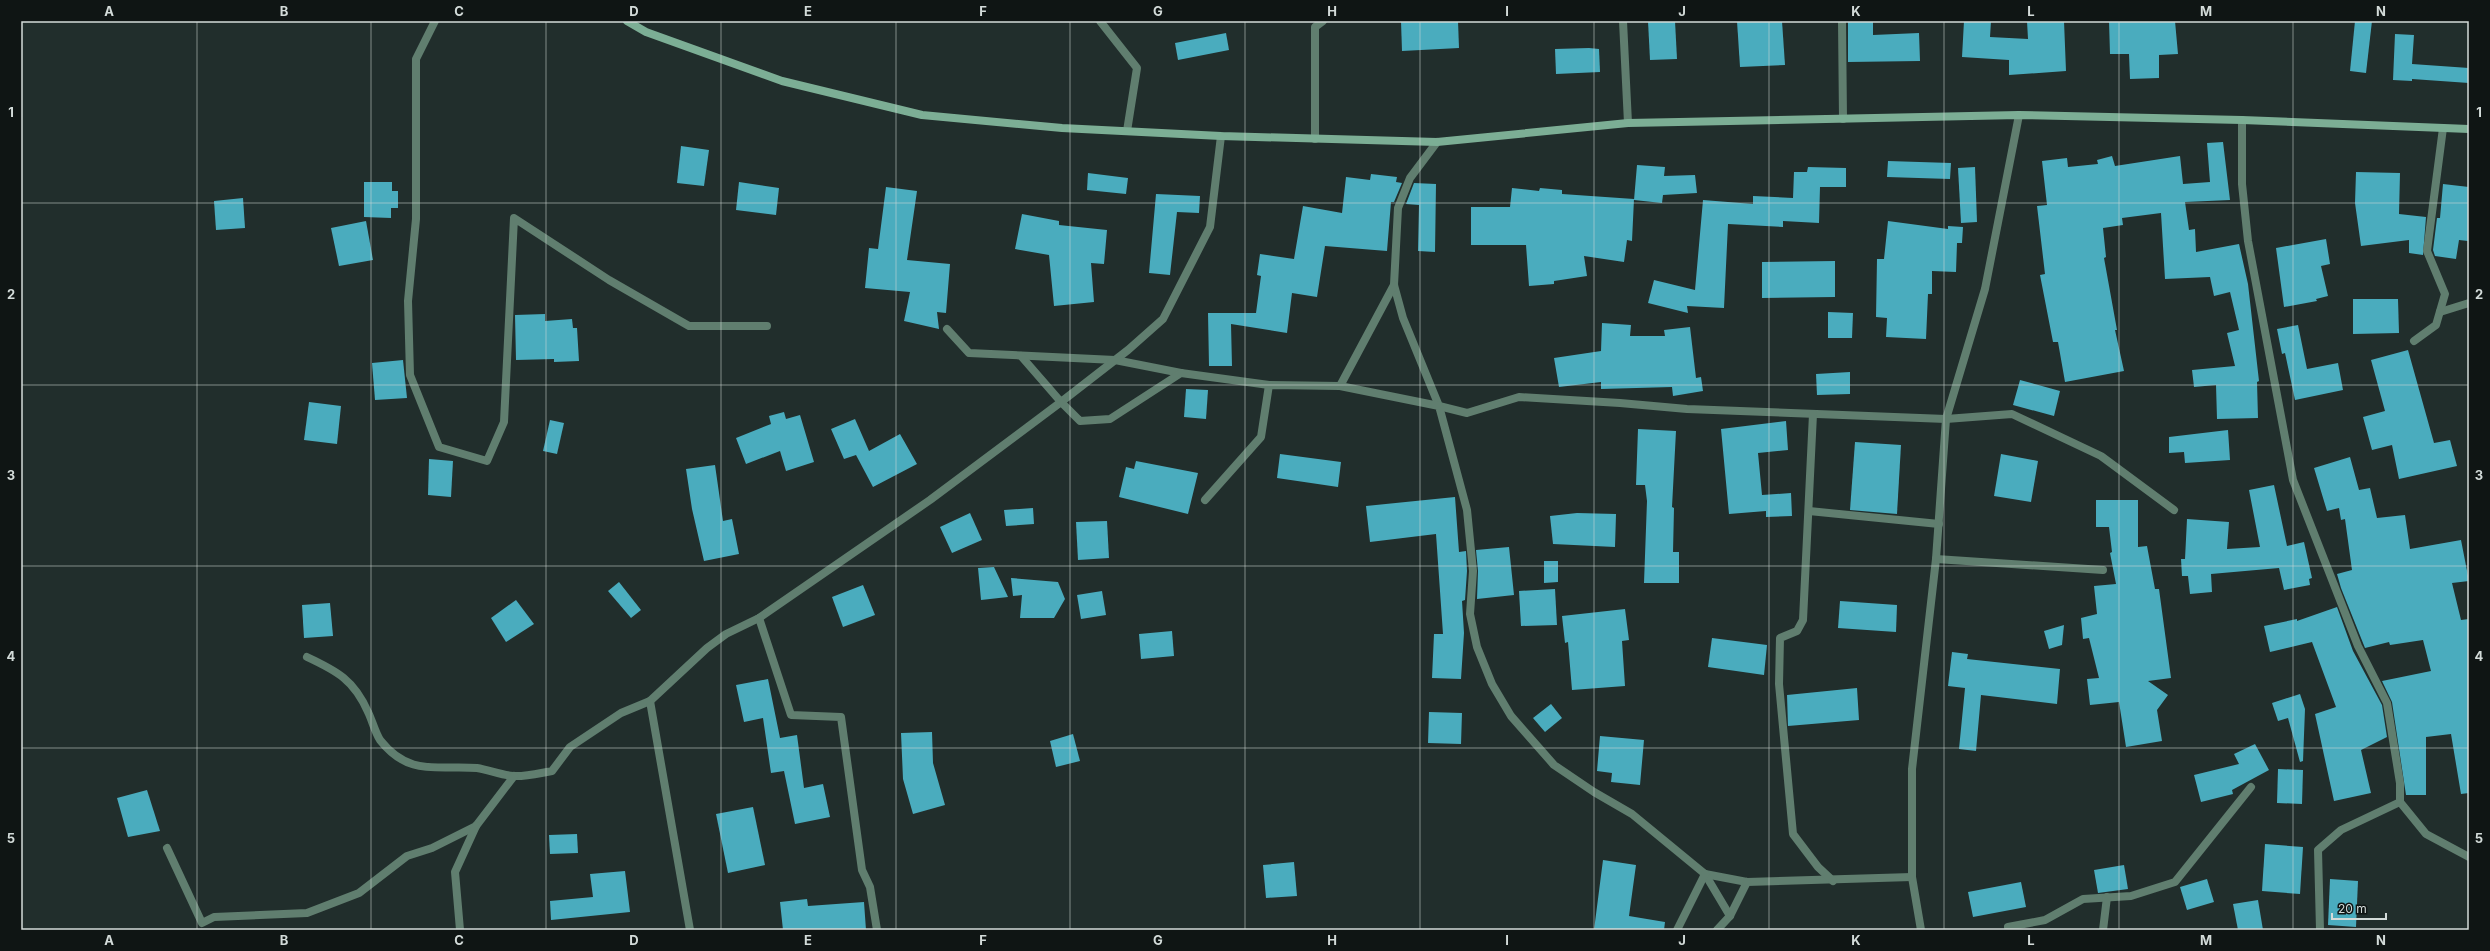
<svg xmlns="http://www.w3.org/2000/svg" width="2490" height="951" viewBox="0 0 2490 951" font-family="Inter,sans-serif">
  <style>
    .building { fill: #4aacbe }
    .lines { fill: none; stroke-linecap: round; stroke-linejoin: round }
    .minor { stroke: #607e6f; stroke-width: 8 }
    .secondary { stroke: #7cae95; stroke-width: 8 }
    .grid { fill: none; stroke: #d3dbd9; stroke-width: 1; stroke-opacity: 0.55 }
    .neatline { fill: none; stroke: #d3dbd9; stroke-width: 1.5 }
    .grid-label { font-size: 13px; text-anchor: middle; font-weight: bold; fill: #d3dbd9 }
  </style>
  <rect width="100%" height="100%" fill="#212e2c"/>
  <g class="building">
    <polygon points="1401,21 1458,21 1459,48 1402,51"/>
    <polygon points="1648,21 1675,21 1677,59 1650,60"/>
    <polygon points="1737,21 1782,21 1785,65 1740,67"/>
    <polygon points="1848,21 1873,21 1873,35 1919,33 1920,61 1848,62"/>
    <polygon points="1964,21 1991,21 1990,37 2028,39 2027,21 2064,21 2066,71 2009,75 2009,60 1962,57"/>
    <polygon points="2109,21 2175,21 2178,54 2159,55 2159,78 2130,79 2129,54 2110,54"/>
    <polygon points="2355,21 2372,21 2366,73 2350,71"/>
    <polygon points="1226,33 1229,50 1178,60 1175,43"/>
    <polygon points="2395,34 2414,35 2412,64 2469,68 2469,83 2412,79 2412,81 2393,80"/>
    <polygon points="1589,48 1599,49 1600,72 1556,74 1555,49"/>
    <polygon points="2223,142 2230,200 2185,202 2189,230 2195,229 2196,252 2239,244 2248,284 2259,381 2257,382 2258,418 2217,419 2216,385 2194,387 2192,370 2235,366 2227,333 2239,330 2230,292 2214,296 2210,277 2165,279 2161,213 2122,218 2123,225 2103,228 2106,257 2104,258 2117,330 2115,330 2124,371 2065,382 2058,342 2053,342 2040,275 2045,274 2037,206 2047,205 2042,161 2067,158 2068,167 2098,164 2097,160 2112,156 2115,166 2180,156 2183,184 2210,182 2207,143"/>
    <polygon points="681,146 709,150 704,186 677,183"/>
    <polygon points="1888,161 1951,163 1950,179 1887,177"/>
    <polygon points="1637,165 1665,167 1664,176 1695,175 1697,193 1663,195 1662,203 1634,200"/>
    <polygon points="1808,167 1846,168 1846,187 1820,187 1819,223 1783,221 1783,227 1728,224 1724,308 1687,306 1688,313 1648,303 1654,280 1695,290 1703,200 1753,204 1753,196 1793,198 1794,172 1807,172"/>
    <polygon points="1975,167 1977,222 1961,223 1958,168"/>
    <polygon points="2356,172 2400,173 2399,214 2426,217 2423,255 2409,253 2409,240 2361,246 2355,203"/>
    <polygon points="1088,173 1128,178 1126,194 1087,190"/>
    <polygon points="1371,174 1397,177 1396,182 1402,183 1394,202 1391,202 1387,251 1325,246 1317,297 1292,293 1287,333 1231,324 1232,366 1209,366 1208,313 1256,313 1261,276 1257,275 1260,254 1294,259 1303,206 1342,213 1346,177 1370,180"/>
    <polygon points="364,182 392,182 392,191 398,191 398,208 391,208 391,218 364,217"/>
    <polygon points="739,182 779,188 776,215 736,210"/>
    <polygon points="1414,183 1436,184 1435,252 1418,251 1419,205 1406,204"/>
    <polygon points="2443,184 2469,187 2468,241 2459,240 2456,259 2435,256 2433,250 2437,218 2440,218"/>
    <polygon points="886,187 917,191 907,260 950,264 946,313 937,312 939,329 904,321 910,292 865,288 869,248 878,249"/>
    <polygon points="1512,188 1539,191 1540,188 1562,190 1562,194 1634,199 1632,241 1627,240 1624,262 1584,256 1587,276 1554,281 1554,284 1529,286 1526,245 1471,245 1471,207 1510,207"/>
    <polygon points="1156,194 1200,196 1199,213 1177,212 1170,275 1149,273"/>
    <polygon points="243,198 245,228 216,230 214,201"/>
    <polygon points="1022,214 1059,221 1059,225 1107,230 1104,264 1091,263 1094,302 1054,306 1049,255 1015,249"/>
    <polygon points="366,221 373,260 339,266 331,228"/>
    <polygon points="1888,221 1948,229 1948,226 1963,227 1962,243 1957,243 1956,272 1932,271 1932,294 1928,294 1926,339 1886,337 1887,318 1876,317 1877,259 1884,259"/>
    <polygon points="2326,239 2330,264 2321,266 2328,296 2316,299 2317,301 2284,307 2276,248"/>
    <polygon points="1835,261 1835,297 1762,298 1762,262"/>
    <polygon points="2353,299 2398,299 2399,333 2353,334"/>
    <polygon points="1828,312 1853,313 1852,338 1828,338"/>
    <polygon points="545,314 545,321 572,319 573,328 577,328 579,361 554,362 554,359 516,360 515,315"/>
    <polygon points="1602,323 1631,325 1630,336 1665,336 1664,330 1690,327 1696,378 1701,377 1703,391 1673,396 1672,387 1601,389 1601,382 1559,387 1554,358 1601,351"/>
    <polygon points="2298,325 2307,369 2338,363 2343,390 2295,400 2285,353 2282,354 2277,329"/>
    <polygon points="2408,350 2434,443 2450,440 2457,466 2399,479 2392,445 2372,450 2363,417 2385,411 2371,360"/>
    <polygon points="403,360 407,398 375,400 372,363"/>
    <polygon points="1850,372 1850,394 1817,395 1816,374"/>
    <polygon points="2020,380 2060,391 2054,416 2013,405"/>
    <polygon points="1186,389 1208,390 1206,419 1184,417"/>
    <polygon points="309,402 341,406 337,444 304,440"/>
    <polygon points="784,412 786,419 800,415 814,462 786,471 780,451 746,464 736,438 771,424 769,416"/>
    <polygon points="855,419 869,451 900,434 917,464 873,487 856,455 844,459 831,429"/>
    <polygon points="550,420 564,423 557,454 543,451"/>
    <polygon points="1786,421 1788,450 1758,453 1762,495 1791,493 1792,516 1766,517 1766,511 1729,514 1721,429"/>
    <polygon points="1638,429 1676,431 1672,507 1674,508 1673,552 1679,552 1679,583 1644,583 1647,501 1645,485 1636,485"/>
    <polygon points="2228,430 2230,460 2185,463 2184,452 2169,453 2169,437"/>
    <polygon points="1855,442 1901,445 1897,514 1850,510"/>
    <polygon points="1280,454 1341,462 1338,487 1277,478"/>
    <polygon points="2001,454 2038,461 2031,502 1994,496"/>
    <polygon points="2350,457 2359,490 2370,488 2377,518 2405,515 2410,549 2461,540 2469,581 2452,583 2461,620 2469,619 2469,793 2461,794 2451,734 2426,737 2426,795 2406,795 2392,702 2382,681 2431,671 2423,640 2390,645 2389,642 2365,648 2341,588 2337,574 2352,570 2345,519 2341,520 2339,508 2327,511 2314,468"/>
    <polygon points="429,459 453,461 451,497 428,495"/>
    <polygon points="1136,461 1198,473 1188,514 1119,497 1126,467 1134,469"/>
    <polygon points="715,465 723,521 732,519 739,554 704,561 692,509 686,469"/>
    <polygon points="2274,485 2287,546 2304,542 2312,578 2309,579 2310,585 2284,590 2279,568 2211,574 2212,592 2190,594 2188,576 2182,576 2181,559 2185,559 2187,519 2229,522 2227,549 2260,547 2249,490"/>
    <polygon points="1455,497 1459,552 1466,551 1467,571 1465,600 1462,601 1464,633 1461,679 1432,678 1434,634 1443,634 1436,534 1370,542 1366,506"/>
    <polygon points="2096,500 2138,500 2138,547 2147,546 2155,589 2159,589 2171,678 2148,681 2168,695 2157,710 2162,741 2126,747 2119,702 2090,705 2087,679 2099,678 2089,638 2083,639 2081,618 2097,614 2094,586 2116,584 2110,553 2112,552 2109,527 2096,527"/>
    <polygon points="1033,508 1034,524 1006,526 1004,510"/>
    <polygon points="970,513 982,540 952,553 940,527"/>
    <polygon points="1577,513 1616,514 1615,547 1553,544 1550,516"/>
    <polygon points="1107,521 1109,558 1078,560 1076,522"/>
    <polygon points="1509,547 1514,595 1477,599 1478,571 1476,550"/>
    <polygon points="1544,561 1558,561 1558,582 1544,583"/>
    <polygon points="994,567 1008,597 981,600 978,568"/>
    <polygon points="1011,578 1058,582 1065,599 1054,618 1020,618 1022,595 1013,596"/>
    <polygon points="619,582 641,610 631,618 608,591"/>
    <polygon points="863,585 875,615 843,627 832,597"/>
    <polygon points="1555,589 1557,625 1521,626 1519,591"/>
    <polygon points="1102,591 1106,615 1081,619 1077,595"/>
    <polygon points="516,600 534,624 506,642 491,618"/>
    <polygon points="1840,601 1897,605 1896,632 1838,628"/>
    <polygon points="330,603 333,636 304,638 302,605"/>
    <polygon points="2337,607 2353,651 2382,705 2387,737 2361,750 2371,793 2334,801 2315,714 2336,707 2312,642 2270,652 2264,626 2297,619 2297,621"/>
    <polygon points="1625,609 1629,640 1622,641 1625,686 1572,690 1568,642 1565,643 1562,616"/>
    <polygon points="2064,625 2062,645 2049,649 2044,631"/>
    <polygon points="1172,631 1174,656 1141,659 1139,634"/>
    <polygon points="1712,638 1767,645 1764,675 1708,667"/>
    <polygon points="1952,652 1968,654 1967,659 2060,669 2057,704 1981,695 1976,751 1959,749 1965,688 1948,686"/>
    <polygon points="768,679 780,738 797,735 804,788 823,784 830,817 795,824 784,771 771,773 763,718 744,722 736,685"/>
    <polygon points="1857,688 1859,720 1788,726 1787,695"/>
    <polygon points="2300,694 2305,709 2303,761 2300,762 2288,718 2278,721 2272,703"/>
    <polygon points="1551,704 1562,718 1545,732 1533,718"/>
    <polygon points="1429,712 1462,713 1461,744 1428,743"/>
    <polygon points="932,732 933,763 945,805 913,814 903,779 901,733"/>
    <polygon points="1073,734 1080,761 1056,767 1050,741"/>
    <polygon points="1600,736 1644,740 1640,785 1611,782 1612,773 1597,771"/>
    <polygon points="2255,744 2269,770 2232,790 2233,794 2201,802 2194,775 2239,764 2234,754"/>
    <polygon points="2278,769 2303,770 2302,804 2277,803"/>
    <polygon points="147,790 160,831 128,837 117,798"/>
    <polygon points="753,807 765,865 728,873 716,814"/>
    <polygon points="577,834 578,853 550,854 549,835"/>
    <polygon points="2265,844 2303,847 2300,894 2262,891"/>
    <polygon points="1603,860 1636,865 1629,916 1665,922 1664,930 1594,930"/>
    <polygon points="1294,862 1297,896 1266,898 1263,865"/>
    <polygon points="2124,865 2128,889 2098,893 2094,870"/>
    <polygon points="625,871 630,912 551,920 550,901 593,897 590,874"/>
    <polygon points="2207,879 2214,902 2187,910 2180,887"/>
    <polygon points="2330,879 2358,881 2356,927 2328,925"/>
    <polygon points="2021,882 2026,907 1973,917 1968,892"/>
    <polygon points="807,899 808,906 864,902 866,930 783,930 780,902"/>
    <polygon points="2258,900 2263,930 2238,930 2233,904"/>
  </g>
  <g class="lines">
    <g class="minor">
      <polyline points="435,21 416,59 416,219 408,301 410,375 439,447 487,461 504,422 514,218 609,280 689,326 767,326"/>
      <polyline points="1100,21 1137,68 1127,131"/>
      <polyline points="1623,21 1628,123"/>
      <polyline points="1842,21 1843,119"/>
      <polyline points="2242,120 2242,184 2248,241 2293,480 2358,646 2387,703 2400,783 2400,802 2341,830 2318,850 2320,930"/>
      <polyline points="1315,139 1315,27 1323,21"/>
      <polyline points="1437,142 1410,178 1398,208 1394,285 1403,318 1439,406 1467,413 1519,397 1620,403 1687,409 1946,419 2012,414 2101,456 2174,510"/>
      <polyline points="2440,312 2469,303"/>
      <polyline points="947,329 969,353 1115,360 1181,373"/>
      <polyline points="2414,341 2436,325 2445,294 2427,251 2443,128"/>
      <polyline points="1021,356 1061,402 1128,350 1163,319 1210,227 1221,136"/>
      <polyline points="1340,386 1439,406 1467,510 1473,571 1470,614 1477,647 1492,684 1511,716 1554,765 1594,792 1632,814 1705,874 1747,882 1912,877"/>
      <polyline points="1813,414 1803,620 1797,631 1780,638 1779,684 1793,834 1818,867 1833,881"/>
      <polyline points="1205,500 1261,437 1269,385 1340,386 1394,285"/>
      <polyline points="1809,511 1939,524"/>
      <polyline points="1936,559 2103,570"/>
      <polyline points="759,618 791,715 841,717 862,870 870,887 877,930"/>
      <path d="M307,657c30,14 47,23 61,55 4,8 7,20 12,28 29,37 57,25 97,28 12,2 24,7 36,8 12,1 27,-3 39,-5l18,-24 51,-34 29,-12 57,-53 19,-14 33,-16 171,-118 131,-98 19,19 30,-2 71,-46 88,12"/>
      <polyline points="650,701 690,930"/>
      <polyline points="2400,802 2426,834 2469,857"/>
      <polyline points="167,848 202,923 214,917 307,913 359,893 407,856 432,848 476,826 514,776"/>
      <polyline points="1705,874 1730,916"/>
      <polyline points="2008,927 2045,920 2083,899 2131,896 2175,882 2251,787"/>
      <polyline points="460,930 455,872 476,826"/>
      <polyline points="1677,930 1705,874"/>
      <polyline points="1717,930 1730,916 1747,882"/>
      <polyline points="1921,930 1912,877 1912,769 1936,559 1946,419 1985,289 2019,115"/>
      <polyline points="2103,930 2107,897"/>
    </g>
    <polyline class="secondary" points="627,21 646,32 782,81 922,115 1062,128 1221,136 1437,142 1628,123 2019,115 2242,120 2469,129"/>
  </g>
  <path class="grid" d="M197,21v909M371,21v909M546,21v909M721,21v909M896,21v909M1070,21v909M1245,21v909M1420,21v909M1594,21v909M1769,21v909M1944,21v909M2119,21v909M2293,21v909M21,203h2448M21,385h2448M21,566h2448M21,748h2448"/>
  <rect width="2490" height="951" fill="none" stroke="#0f1514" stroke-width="44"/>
  <path d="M2332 913v6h54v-6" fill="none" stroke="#d3dbd9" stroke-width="2"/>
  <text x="2338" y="913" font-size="12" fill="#d3dbd9" stroke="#0f1514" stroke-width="3" paint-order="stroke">20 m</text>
  <rect x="22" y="22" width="2446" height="907" class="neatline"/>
  <g class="grid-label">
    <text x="109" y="16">A</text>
    <text x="284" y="16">B</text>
    <text x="459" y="16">C</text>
    <text x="634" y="16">D</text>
    <text x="808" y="16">E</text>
    <text x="983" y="16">F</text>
    <text x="1158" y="16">G</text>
    <text x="1332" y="16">H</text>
    <text x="1507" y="16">I</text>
    <text x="1682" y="16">J</text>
    <text x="1856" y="16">K</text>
    <text x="2031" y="16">L</text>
    <text x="2206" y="16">M</text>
    <text x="2381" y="16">N</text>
    <text x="11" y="117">1</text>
    <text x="2479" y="117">1</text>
    <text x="11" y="299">2</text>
    <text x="2479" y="299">2</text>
    <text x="11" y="480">3</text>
    <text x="2479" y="480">3</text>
    <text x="11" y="661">4</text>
    <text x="2479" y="661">4</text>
    <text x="11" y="843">5</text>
    <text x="2479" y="843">5</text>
    <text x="109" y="945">A</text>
    <text x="284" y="945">B</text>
    <text x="459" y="945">C</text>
    <text x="634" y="945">D</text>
    <text x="808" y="945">E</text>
    <text x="983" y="945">F</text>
    <text x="1158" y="945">G</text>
    <text x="1332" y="945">H</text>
    <text x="1507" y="945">I</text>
    <text x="1682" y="945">J</text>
    <text x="1856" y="945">K</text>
    <text x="2031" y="945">L</text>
    <text x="2206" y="945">M</text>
    <text x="2381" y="945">N</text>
  </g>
</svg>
